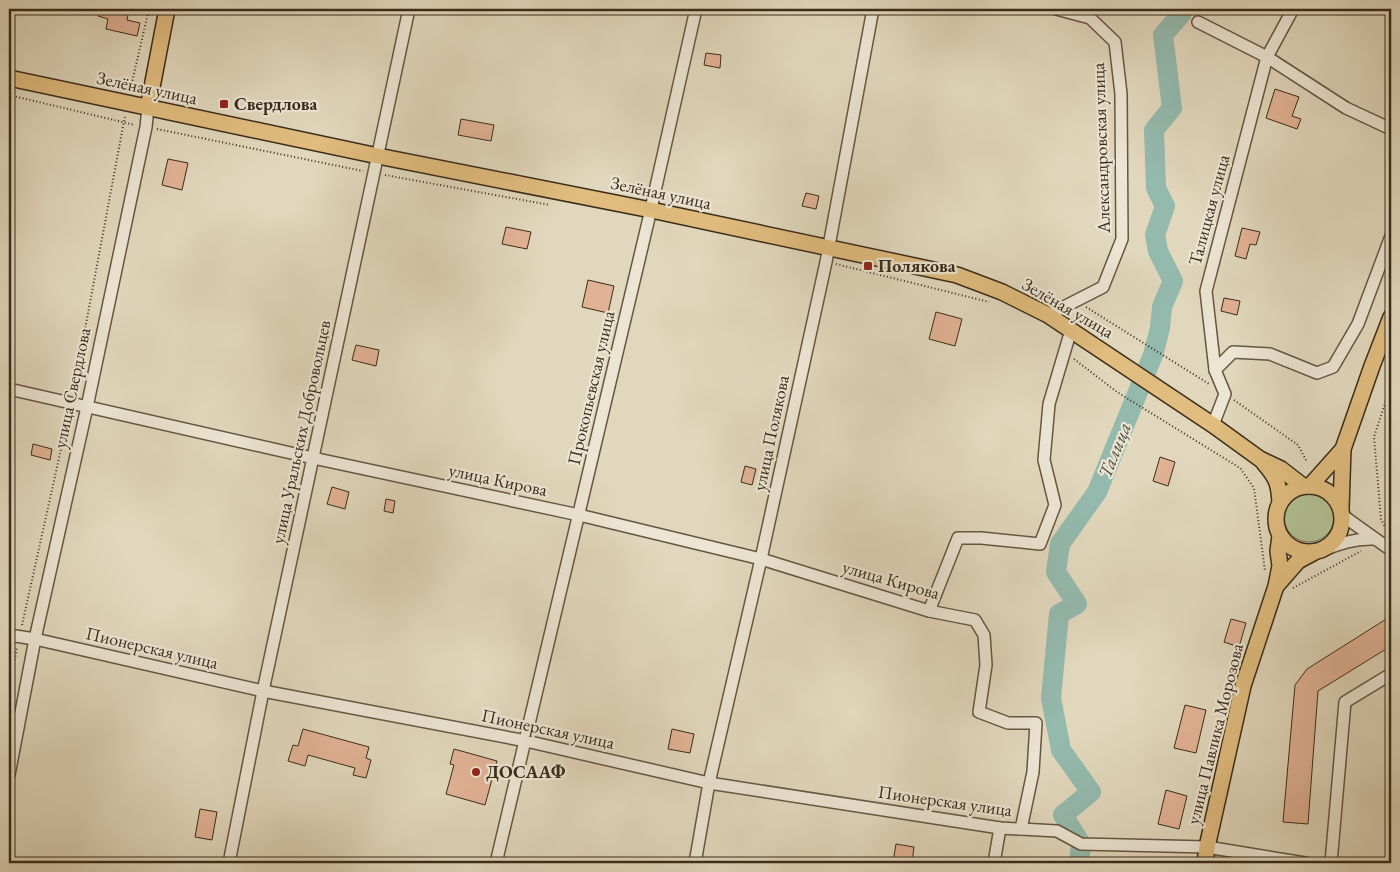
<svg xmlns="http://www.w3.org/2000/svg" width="1400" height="872" viewBox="0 0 1400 872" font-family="'EB Garamond',serif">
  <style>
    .grass { fill: #b1bf92; stroke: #767656 }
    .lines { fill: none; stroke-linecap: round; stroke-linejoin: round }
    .river { stroke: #94baae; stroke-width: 20 }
    .building { fill: #e1b294; stroke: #3a2c1a }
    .minor-casing { stroke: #645742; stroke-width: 14 }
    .major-casing { stroke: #3a2c1a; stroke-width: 18 }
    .path { stroke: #3a2c1a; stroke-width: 2; stroke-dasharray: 1 2.5; stroke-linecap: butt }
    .minor { stroke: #ece5d3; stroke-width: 11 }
    .major { stroke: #e0bc7e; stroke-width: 15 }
    .poi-dot { fill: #8f2418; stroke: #ece5d3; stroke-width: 2 }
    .labels { text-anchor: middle; stroke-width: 4.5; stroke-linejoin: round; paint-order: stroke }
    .street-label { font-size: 18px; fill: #3a2c1a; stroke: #ece5d3 }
    .poi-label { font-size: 18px; font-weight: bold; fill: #3a2c1a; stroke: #ece5d3; text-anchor: start }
    .water-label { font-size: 19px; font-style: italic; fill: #50503f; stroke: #ece5d3 }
  </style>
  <rect width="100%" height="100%" fill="#e1d7bc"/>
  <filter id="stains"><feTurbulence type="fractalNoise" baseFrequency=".004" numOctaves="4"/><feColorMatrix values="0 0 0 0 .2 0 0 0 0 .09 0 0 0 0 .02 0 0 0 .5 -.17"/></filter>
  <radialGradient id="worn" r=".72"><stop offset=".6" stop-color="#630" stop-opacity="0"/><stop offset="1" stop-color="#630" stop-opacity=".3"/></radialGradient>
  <circle class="grass" cx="1309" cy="517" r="25"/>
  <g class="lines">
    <polyline class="river" points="1079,863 1081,844 1063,815 1091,792 1061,750 1051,698 1059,614 1077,604 1056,572 1060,544 1097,492 1153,355 1160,328 1162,307 1173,281 1158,251 1155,235 1165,206 1156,188 1154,130 1172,108 1163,35 1182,13 1182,9"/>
  </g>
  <g class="building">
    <polygon points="100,9 129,9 127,20 140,23 137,36 106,29 108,19 98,16"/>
    <polygon points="706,53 721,55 720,68 704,65"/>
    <polygon points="1275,89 1299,97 1292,116 1301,119 1297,129 1266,118"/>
    <polygon points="461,119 494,125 491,141 458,135"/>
    <polygon points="168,159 188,163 182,190 162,185"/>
    <polygon points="806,193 819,196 816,209 802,206"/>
    <polygon points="506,227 531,232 527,249 502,244"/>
    <polygon points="1242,228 1260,232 1256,245 1250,244 1246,259 1235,256"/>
    <polygon points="588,280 614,286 608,313 582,307"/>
    <polygon points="1224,298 1240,301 1237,315 1221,311"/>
    <polygon points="936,312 962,319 955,346 929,339"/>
    <polygon points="356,345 379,350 376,366 352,360"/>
    <polygon points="33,444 52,449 50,460 31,455"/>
    <polygon points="1160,457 1175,462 1168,486 1153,481"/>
    <polygon points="745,466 756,469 752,485 741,482"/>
    <polygon points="332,487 349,492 345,509 327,504"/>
    <polygon points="386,499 395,501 393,513 384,511"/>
    <polygon points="1391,616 1391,646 1318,691 1308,824 1283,822 1295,685 1307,669"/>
    <polygon points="1231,619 1246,623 1239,647 1224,642"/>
    <polygon points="1185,705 1206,710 1196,753 1174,748"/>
    <polygon points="303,729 369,747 366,758 371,760 366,778 353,775 355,768 308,755 305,766 288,761 293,745 298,746"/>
    <polygon points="672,729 694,734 690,753 668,749"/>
    <polygon points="454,749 497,761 485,805 446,794 454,765 450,764"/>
    <polygon points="1166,790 1187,796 1179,829 1158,824"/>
    <polygon points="200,809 217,812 212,840 195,837"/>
    <polygon points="896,844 914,847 912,863 893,862"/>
  </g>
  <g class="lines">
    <defs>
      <g id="minor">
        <polyline points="1198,22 1267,57 1346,108 1391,129"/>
        <polyline points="1048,315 1103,287 1122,239 1121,94 1115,42 1090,18 1056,9"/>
        <polyline points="1215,370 1233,352 1270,354 1317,373 1333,367 1358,324 1391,236"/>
        <polyline points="9,389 313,458 579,515 761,559 929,611 975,620 984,635 986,665 979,712 1008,723 1036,723 1033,772 1021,829"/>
        <polyline points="1213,425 1225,394 1215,370 1206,291 1267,57 1293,9"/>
        <polyline points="1342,515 1391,550"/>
        <path d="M1321,551c18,-7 34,-13 54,-12"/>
        <polyline points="929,611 958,538 981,538 1040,544 1055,505 1044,460 1049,404 1071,330"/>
        <polyline points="9,635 35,639 263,691 526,741 709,783 1000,828 1057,831 1081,844 1207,847 1305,863"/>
        <polyline points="9,775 35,639 87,407 146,127 148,108"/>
        <polyline points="229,863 263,691 409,9"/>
        <polyline points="496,863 648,222 696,9"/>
        <polyline points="695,863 709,783 761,559 826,262 873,9"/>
        <polyline points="994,863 1000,828"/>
        <polyline points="1331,863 1345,702 1391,674"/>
      </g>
      <g id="major">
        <polyline points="9,78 378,156 651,210 957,275 1002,292 1048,315 1213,425 1260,459 1281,469 1303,486"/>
        <polyline points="148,108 167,9"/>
        <path d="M1264,463c13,15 15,21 16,40"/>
        <circle cx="1309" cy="519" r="33"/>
        <polyline points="1310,486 1343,449"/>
        <polyline points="1341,508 1343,449 1372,366 1391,317"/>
        <polyline points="1277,585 1298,561 1313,553"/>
        <polyline points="1205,863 1207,847 1243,686 1276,586 1280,566 1278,551 1280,536"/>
      </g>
    </defs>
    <use href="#minor" class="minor-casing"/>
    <use href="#major" class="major-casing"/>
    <g class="path">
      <polyline points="130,91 149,9"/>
      <polyline points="9,95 135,125"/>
      <polyline points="157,129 363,171"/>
      <polyline points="385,175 550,205"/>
      <polyline points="836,264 989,302"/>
      <polyline points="1086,307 1209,384"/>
      <polyline points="1074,359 1117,392 1240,468 1254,488 1265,571"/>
      <polyline points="1391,385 1374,437 1381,519 1385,527 1391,531"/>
      <polyline points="73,393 125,116"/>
      <polyline points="1234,400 1298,445 1307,462"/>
      <polyline points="1387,561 1391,564"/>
      <polyline points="1293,588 1361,551"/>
      <polyline points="22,625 69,413"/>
      <polyline points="9,691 17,647"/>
    </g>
    <use href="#minor" class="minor"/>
    <use href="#major" class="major"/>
  </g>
  <g class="poi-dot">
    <rect x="219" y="99" width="10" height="10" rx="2.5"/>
    <rect x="863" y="261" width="10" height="10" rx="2.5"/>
    <circle cx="476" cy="772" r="5"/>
  </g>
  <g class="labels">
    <g class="street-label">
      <text transform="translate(147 88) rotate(12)" y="6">Зелёная улица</text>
      <text transform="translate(1101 148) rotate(-92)" y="6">Александровская улица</text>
      <text transform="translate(661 193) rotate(12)" y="6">Зелёная улица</text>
      <text transform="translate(1209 210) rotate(-75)" y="6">Талицкая улица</text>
      <text transform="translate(1068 308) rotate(30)" y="6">Зелёная улица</text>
      <text transform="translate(72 388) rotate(-78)" y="6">улица Свердлова</text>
      <text transform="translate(591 388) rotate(-77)" y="6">Прокопьевская улица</text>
      <text transform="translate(301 432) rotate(-78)" y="6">улица Уральских Добровольцев</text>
      <text transform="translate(771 433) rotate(-78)" y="6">улица Полякова</text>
      <text transform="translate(498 480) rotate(12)" y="6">улица Кирова</text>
      <text transform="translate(891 580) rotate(16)" y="6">улица Кирова</text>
      <text transform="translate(152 648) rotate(13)" y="6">Пионерская улица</text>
      <text transform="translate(548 729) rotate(12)" y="6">Пионерская улица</text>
      <text transform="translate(1215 734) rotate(-76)" y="6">улица Павлика Морозова</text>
      <text transform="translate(945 801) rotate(8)" y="6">Пионерская улица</text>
    </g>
    <g class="poi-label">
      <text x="234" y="110">Свердлова</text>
      <text x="878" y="272">Полякова</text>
      <text x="486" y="778">ДОСААФ</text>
    </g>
    <g class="water-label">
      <text transform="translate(1114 450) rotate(-68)" y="7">Талица</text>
    </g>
  </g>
  <rect width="1400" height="872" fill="none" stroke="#e1d7bc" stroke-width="30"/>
  <rect x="10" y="10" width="1380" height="852" fill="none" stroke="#3a2c1a" stroke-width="2.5"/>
  <rect x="15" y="15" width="1370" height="842" fill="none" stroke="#3a2c1a"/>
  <rect width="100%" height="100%" filter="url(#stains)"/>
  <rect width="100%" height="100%" fill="url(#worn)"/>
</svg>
